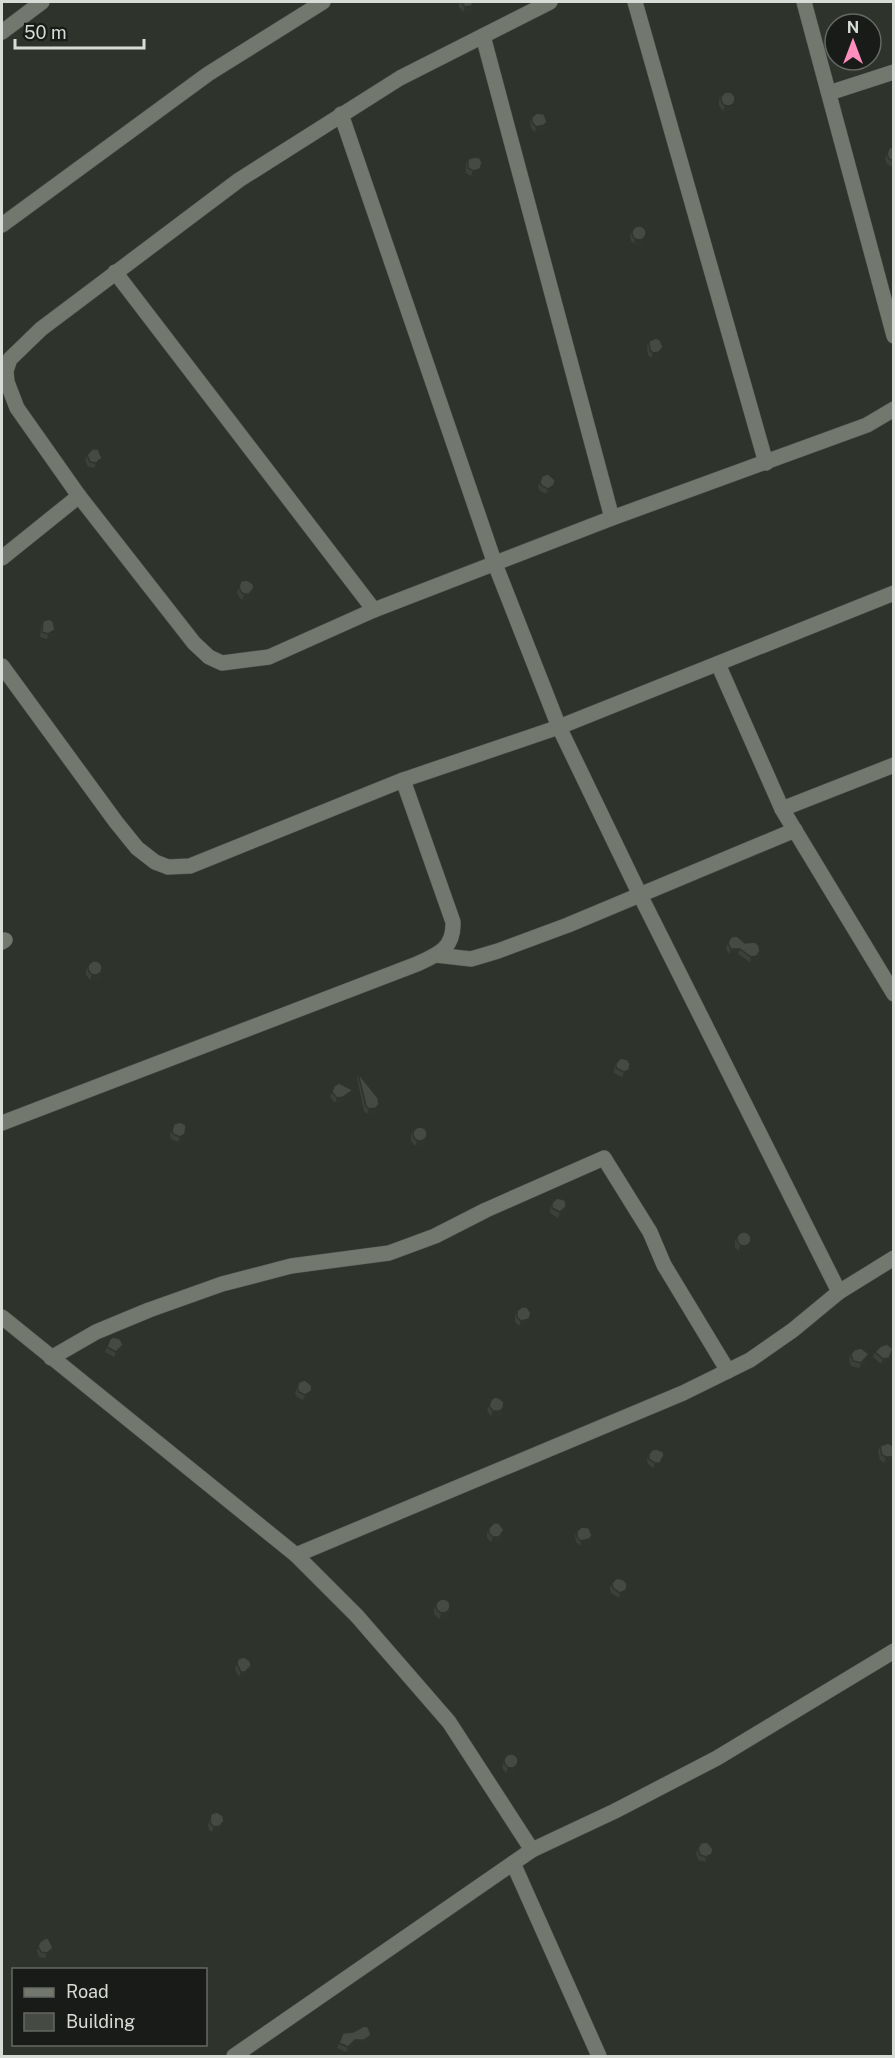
<svg xmlns="http://www.w3.org/2000/svg" width="895" height="2058" viewBox="0 0 895 2058" font-family="'Public Sans',sans-serif">
  <style>
    .lines { fill: none; stroke-linecap: round; stroke-linejoin: round }
    .minor-casing { stroke: #4d524a; stroke-width: 16 }
    .tertiary-casing { stroke: #4d524a; stroke-width: 16 }
    .minor { stroke: #72786e; stroke-width: 15 }
    .tertiary { stroke: #72786e; stroke-width: 15 }
    .wall { fill: #3b4039 }
    .shaded-wall { fill: #30342e }
    .building { fill: #454b42; stroke: #30342e; stroke-width: 1.5 }
  </style>
  <rect width="100%" height="100%" fill="#2e342b"/>
  <g class="lines">
    <defs>
      <g id="minor">
        <polyline points="550,2 400,78 239,180 41,329 10,359 6,371 7,382 17,408 79,496 194,643 209,657 222,663 269,657 374,610 612,518 867,425 894,409"/>
        <polyline points="635,2 766,463"/>
        <polyline points="804,2 894,336"/>
        <polyline points="2,32 42,2"/>
        <polyline points="483,36 612,518"/>
        <polyline points="829,93 894,72"/>
        <polyline points="341,114 495,564 559,727 640,895 839,1292"/>
        <polyline points="115,272 374,610"/>
        <polyline points="2,558 79,496"/>
        <polyline points="718,664 782,809 894,765"/>
        <polyline points="2,666 116,822 137,848 155,862 168,867 190,866 403,780 559,727 894,593"/>
        <polyline points="782,809 894,994"/>
        <polyline points="2,942 5,940"/>
        <polyline points="436,955 471,959 498,951 568,925 795,830"/>
        <path d="M2,1123l415,-159c22,-10 37,-16 36,-42l-50,-142"/>
        <polyline points="2,1317 296,1555 357,1616 449,1722 532,1850"/>
        <polyline points="51,1358 96,1332 149,1310 222,1284 291,1266 389,1253 435,1236 486,1210 604,1158 650,1232 664,1265 728,1371"/>
        <polyline points="296,1555 683,1393 750,1360 793,1330 839,1292 894,1258"/>
        <polyline points="513,1863 599,2056"/>
        <polyline points="234,2056 532,1850 615,1811 717,1758 894,1651"/>
      </g>
      <polyline id="tertiary" points="2,225 208,74 323,2"/>
    </defs>
    <use href="#minor" class="minor-casing"/>
    <use href="#tertiary" class="tertiary-casing"/>
    <use href="#minor" class="minor"/>
    <use href="#tertiary" class="tertiary"/>
  </g>
  <g class="wall">
    <polygon points="459,2 474,2 472,8 469,11 463,12 459,7"/>
    <polygon points="720,96 732,107 729,110 723,111 719,106 719,102"/>
    <polygon points="532,117 545,127 543,130 535,132 531,128 530,122"/>
    <polygon points="894,147 894,166 893,167 887,164 885,159 889,148"/>
    <polygon points="468,159 478,174 471,176 466,173 466,164"/>
    <polygon points="632,230 644,241 640,245 634,244 631,241 630,235"/>
    <polygon points="649,341 661,353 657,357 651,358 648,355 647,346"/>
    <polygon points="87,455 101,463 94,468 88,467 85,460"/>
    <polygon points="542,476 554,485 552,490 546,494 540,491 538,487"/>
    <polygon points="241,581 254,588 252,593 248,599 242,600 239,597 237,592"/>
    <polygon points="43,621 54,635 47,639 40,637 41,626"/>
    <polygon points="728,943 759,957 755,961 750,962 738,954 729,954 726,948"/>
    <polygon points="88,965 102,969 101,975 97,979 90,980 86,975 86,970"/>
    <polygon points="616,1063 629,1070 627,1075 622,1077 614,1073 614,1068"/>
    <polygon points="358,1073 379,1104 377,1109 374,1113 367,1114 364,1111 357,1078"/>
    <polygon points="334,1086 353,1090 351,1095 341,1102 335,1103 330,1097"/>
    <polygon points="174,1124 183,1139 178,1142 171,1139 170,1135"/>
    <polygon points="413,1130 425,1141 422,1145 415,1146 411,1141 411,1135"/>
    <polygon points="552,1203 565,1212 558,1218 550,1213 550,1208"/>
    <polygon points="737,1236 749,1248 745,1251 738,1251 735,1247 735,1241"/>
    <polygon points="517,1311 527,1324 519,1326 515,1322 515,1316"/>
    <polygon points="110,1339 123,1345 121,1350 114,1357 105,1352"/>
    <polygon points="881,1346 887,1363 881,1364 873,1357 875,1352"/>
    <polygon points="851,1354 867,1360 859,1368 851,1366 849,1359"/>
    <polygon points="299,1382 309,1396 303,1400 297,1397 295,1393"/>
    <polygon points="491,1400 503,1408 501,1413 498,1416 491,1416 487,1411"/>
    <polygon points="880,1446 894,1449 894,1456 889,1462 884,1463 880,1460 878,1451"/>
    <polygon points="649,1454 664,1455 658,1468 653,1468 648,1464 647,1459"/>
    <polygon points="489,1528 502,1535 497,1542 491,1542 487,1538 487,1533"/>
    <polygon points="577,1531 592,1536 588,1544 580,1546 576,1542 575,1536"/>
    <polygon points="612,1583 624,1595 619,1598 611,1593 610,1588"/>
    <polygon points="436,1604 450,1609 448,1614 444,1618 439,1619 434,1614 434,1609"/>
    <polygon points="238,1659 251,1666 250,1671 243,1677 239,1677 235,1669"/>
    <polygon points="505,1756 515,1769 512,1772 506,1773 502,1768"/>
    <polygon points="211,1814 224,1821 222,1826 218,1832 212,1832 209,1830 208,1825"/>
    <polygon points="698,1848 710,1859 705,1862 698,1860 696,1853"/>
    <polygon points="40,1942 53,1948 51,1953 45,1958 39,1957 37,1951"/>
    <polygon points="343,2033 371,2035 369,2040 362,2045 353,2045 346,2052 337,2048"/>
  </g>
  <g class="shaded-wall">
    <polygon points="474,3 472,8 469,11 463,12 465,7"/>
    <polygon points="734,102 732,107 729,110 723,111 725,106"/>
    <polygon points="547,122 543,130 535,132 536,127"/>
    <polygon points="480,169 478,174 471,176 473,171"/>
    <polygon points="646,236 644,241 640,245 634,244 635,239"/>
    <polygon points="663,347 661,353 657,357 651,358 653,353"/>
    <polygon points="102,458 101,463 94,468 96,463"/>
    <polygon points="554,485 552,490 546,494 548,489"/>
    <polygon points="254,588 252,593 248,599 242,600 244,594"/>
    <polygon points="55,630 54,635 47,639 48,634"/>
    <polygon points="731,949 740,949 738,954 729,954"/>
    <polygon points="760,951 759,957 755,961 750,962 751,957"/>
    <polygon points="102,969 101,975 97,979 90,980 92,975"/>
    <polygon points="629,1070 627,1075 622,1077 624,1072"/>
    <polygon points="353,1090 351,1095 341,1102 335,1103 337,1098"/>
    <polygon points="379,1104 377,1109 374,1113 367,1114 369,1109"/>
    <polygon points="185,1134 183,1139 178,1142 180,1137"/>
    <polygon points="427,1136 425,1141 422,1145 415,1146 417,1141"/>
    <polygon points="566,1207 565,1212 558,1218 560,1212"/>
    <polygon points="751,1242 749,1248 745,1251 738,1251 740,1246"/>
    <polygon points="529,1319 527,1324 519,1326 521,1321"/>
    <polygon points="123,1345 121,1350 114,1357 116,1352"/>
    <polygon points="893,1349 887,1363 881,1364 883,1359"/>
    <polygon points="869,1354 867,1360 859,1368 861,1363"/>
    <polygon points="311,1391 309,1396 303,1400 305,1395"/>
    <polygon points="503,1408 501,1413 498,1416 491,1416 493,1411"/>
    <polygon points="894,1454 893,1457 889,1462 884,1463 886,1457"/>
    <polygon points="664,1455 658,1468 653,1468 655,1463"/>
    <polygon points="504,1530 497,1542 491,1542 493,1537"/>
    <polygon points="592,1536 588,1544 580,1546 581,1541"/>
    <polygon points="626,1590 624,1595 619,1598 620,1593"/>
    <polygon points="450,1609 448,1614 444,1618 439,1619 441,1614"/>
    <polygon points="251,1666 250,1671 243,1677 239,1677 241,1672"/>
    <polygon points="517,1764 515,1769 512,1772 506,1773 508,1768"/>
    <polygon points="224,1821 222,1826 218,1832 212,1832 214,1827"/>
    <polygon points="712,1854 710,1859 705,1862 706,1857"/>
    <polygon points="53,1948 51,1953 45,1958 47,1953"/>
    <polygon points="371,2035 369,2040 362,2045 353,2045 346,2052 348,2047 355,2040"/>
  </g>
  <g class="building">
    <polygon points="461,2 474,2 471,6 465,7"/>
    <circle cx="728" cy="99" r="7"/>
    <polygon points="537,113 544,114 547,122 544,125 536,127 532,122 532,117"/>
    <polygon points="894,147 894,161 889,159 887,154 889,148"/>
    <polygon points="475,157 480,158 482,163 480,169 473,171 468,168 468,159"/>
    <circle cx="639" cy="233" r="7"/>
    <polygon points="656,338 660,340 663,347 659,352 653,353 650,350 649,341"/>
    <polygon points="92,449 98,449 102,458 96,463 90,462 87,455"/>
    <polygon points="548,474 555,480 554,485 548,489 542,486 540,482 542,476"/>
    <polygon points="247,580 253,584 254,588 249,594 244,594 241,592 239,587 241,581"/>
    <polygon points="49,619 53,621 55,630 48,634 42,632 43,621"/>
    <polygon points="737,936 745,943 755,942 759,946 760,951 757,956 751,957 740,949 731,949 728,943 731,937"/>
    <circle cx="95" cy="968" r="7"/>
    <polygon points="621,1058 628,1060 630,1064 629,1070 624,1072 616,1068 616,1063"/>
    <polygon points="358,1073 378,1098 379,1104 376,1108 369,1109 366,1106"/>
    <polygon points="339,1083 353,1090 343,1097 337,1098 332,1092 334,1086"/>
    <polygon points="180,1122 186,1125 185,1134 180,1137 173,1134 172,1130 174,1124"/>
    <circle cx="420" cy="1134" r="7"/>
    <polygon points="557,1198 565,1200 566,1204 566,1207 560,1212 552,1208 552,1203"/>
    <circle cx="744" cy="1239" r="7"/>
    <polygon points="522,1307 527,1307 531,1313 529,1319 521,1321 517,1317 517,1311"/>
    <polygon points="113,1337 120,1339 123,1345 116,1352 107,1347 110,1339"/>
    <polygon points="887,1344 893,1349 889,1358 883,1359 875,1352 881,1346"/>
    <polygon points="861,1348 869,1354 861,1363 853,1361 851,1354 854,1350"/>
    <polygon points="305,1380 312,1386 311,1391 305,1395 299,1392 297,1388 299,1382"/>
    <polygon points="495,1397 499,1398 504,1402 503,1408 500,1411 493,1411 489,1406 491,1400"/>
    <polygon points="888,1443 892,1445 894,1449 894,1454 891,1457 886,1457 882,1455 880,1446"/>
    <polygon points="657,1449 663,1452 664,1455 660,1463 655,1463 649,1459 649,1454 652,1450"/>
    <polygon points="494,1523 499,1523 504,1530 499,1537 493,1537 489,1533 489,1528"/>
    <polygon points="582,1527 589,1528 592,1536 589,1539 581,1541 577,1537 577,1531"/>
    <polygon points="617,1578 624,1580 627,1584 626,1590 620,1593 613,1588 612,1583"/>
    <circle cx="443" cy="1606" r="7"/>
    <polygon points="244,1657 250,1661 251,1666 245,1672 241,1672 237,1664 238,1659"/>
    <circle cx="511" cy="1761" r="7"/>
    <polygon points="217,1812 223,1816 224,1821 220,1826 214,1827 211,1824 210,1820 211,1814"/>
    <polygon points="707,1842 713,1849 712,1854 706,1857 700,1855 698,1848 701,1843"/>
    <polygon points="48,1938 53,1948 47,1953 41,1952 38,1946 40,1942 44,1939"/>
    <polygon points="364,2026 368,2027 371,2035 364,2040 355,2040 348,2047 339,2043 343,2033 353,2032"/>
  </g>
  <rect width="895" height="2058" fill="none" stroke="#d8dcd6" stroke-width="6"/>
  <rect x="12" y="1968" width="195" height="78" fill="#181b17" stroke="#656863" stroke-width="1.5"/>
  <rect x="24" y="1988" width="30" height="9" fill="#72786e" stroke="#656863" stroke-width="1.5"/>
  <text x="66" y="1998" font-size="18" fill="#d8dcd6">Road</text>
  <rect x="24" y="2013" width="30" height="18" fill="#454b42" stroke="#656863" stroke-width="1.5"/>
  <text x="66" y="2028" font-size="18" fill="#d8dcd6">Building</text>
  <g transform="translate(853 42)"><circle r="28" fill="#181b17" stroke="#656863" stroke-width="1.5"/>
  <path d="M0-4.5L10 22L0 15L-10 22Z" fill="#fe8ebd"/>
  <text y="-9" font-size="16" font-weight="bold" text-anchor="middle" fill="#d8dcd6">N</text>
  </g>
  <path d="M15 39v9h129v-9" fill="none" stroke="#d8dcd6" stroke-width="3"/>
  <text x="24" y="39" font-size="18" fill="#d8dcd6" stroke="#181b17" stroke-width="4.5" paint-order="stroke">50 m</text>
</svg>
